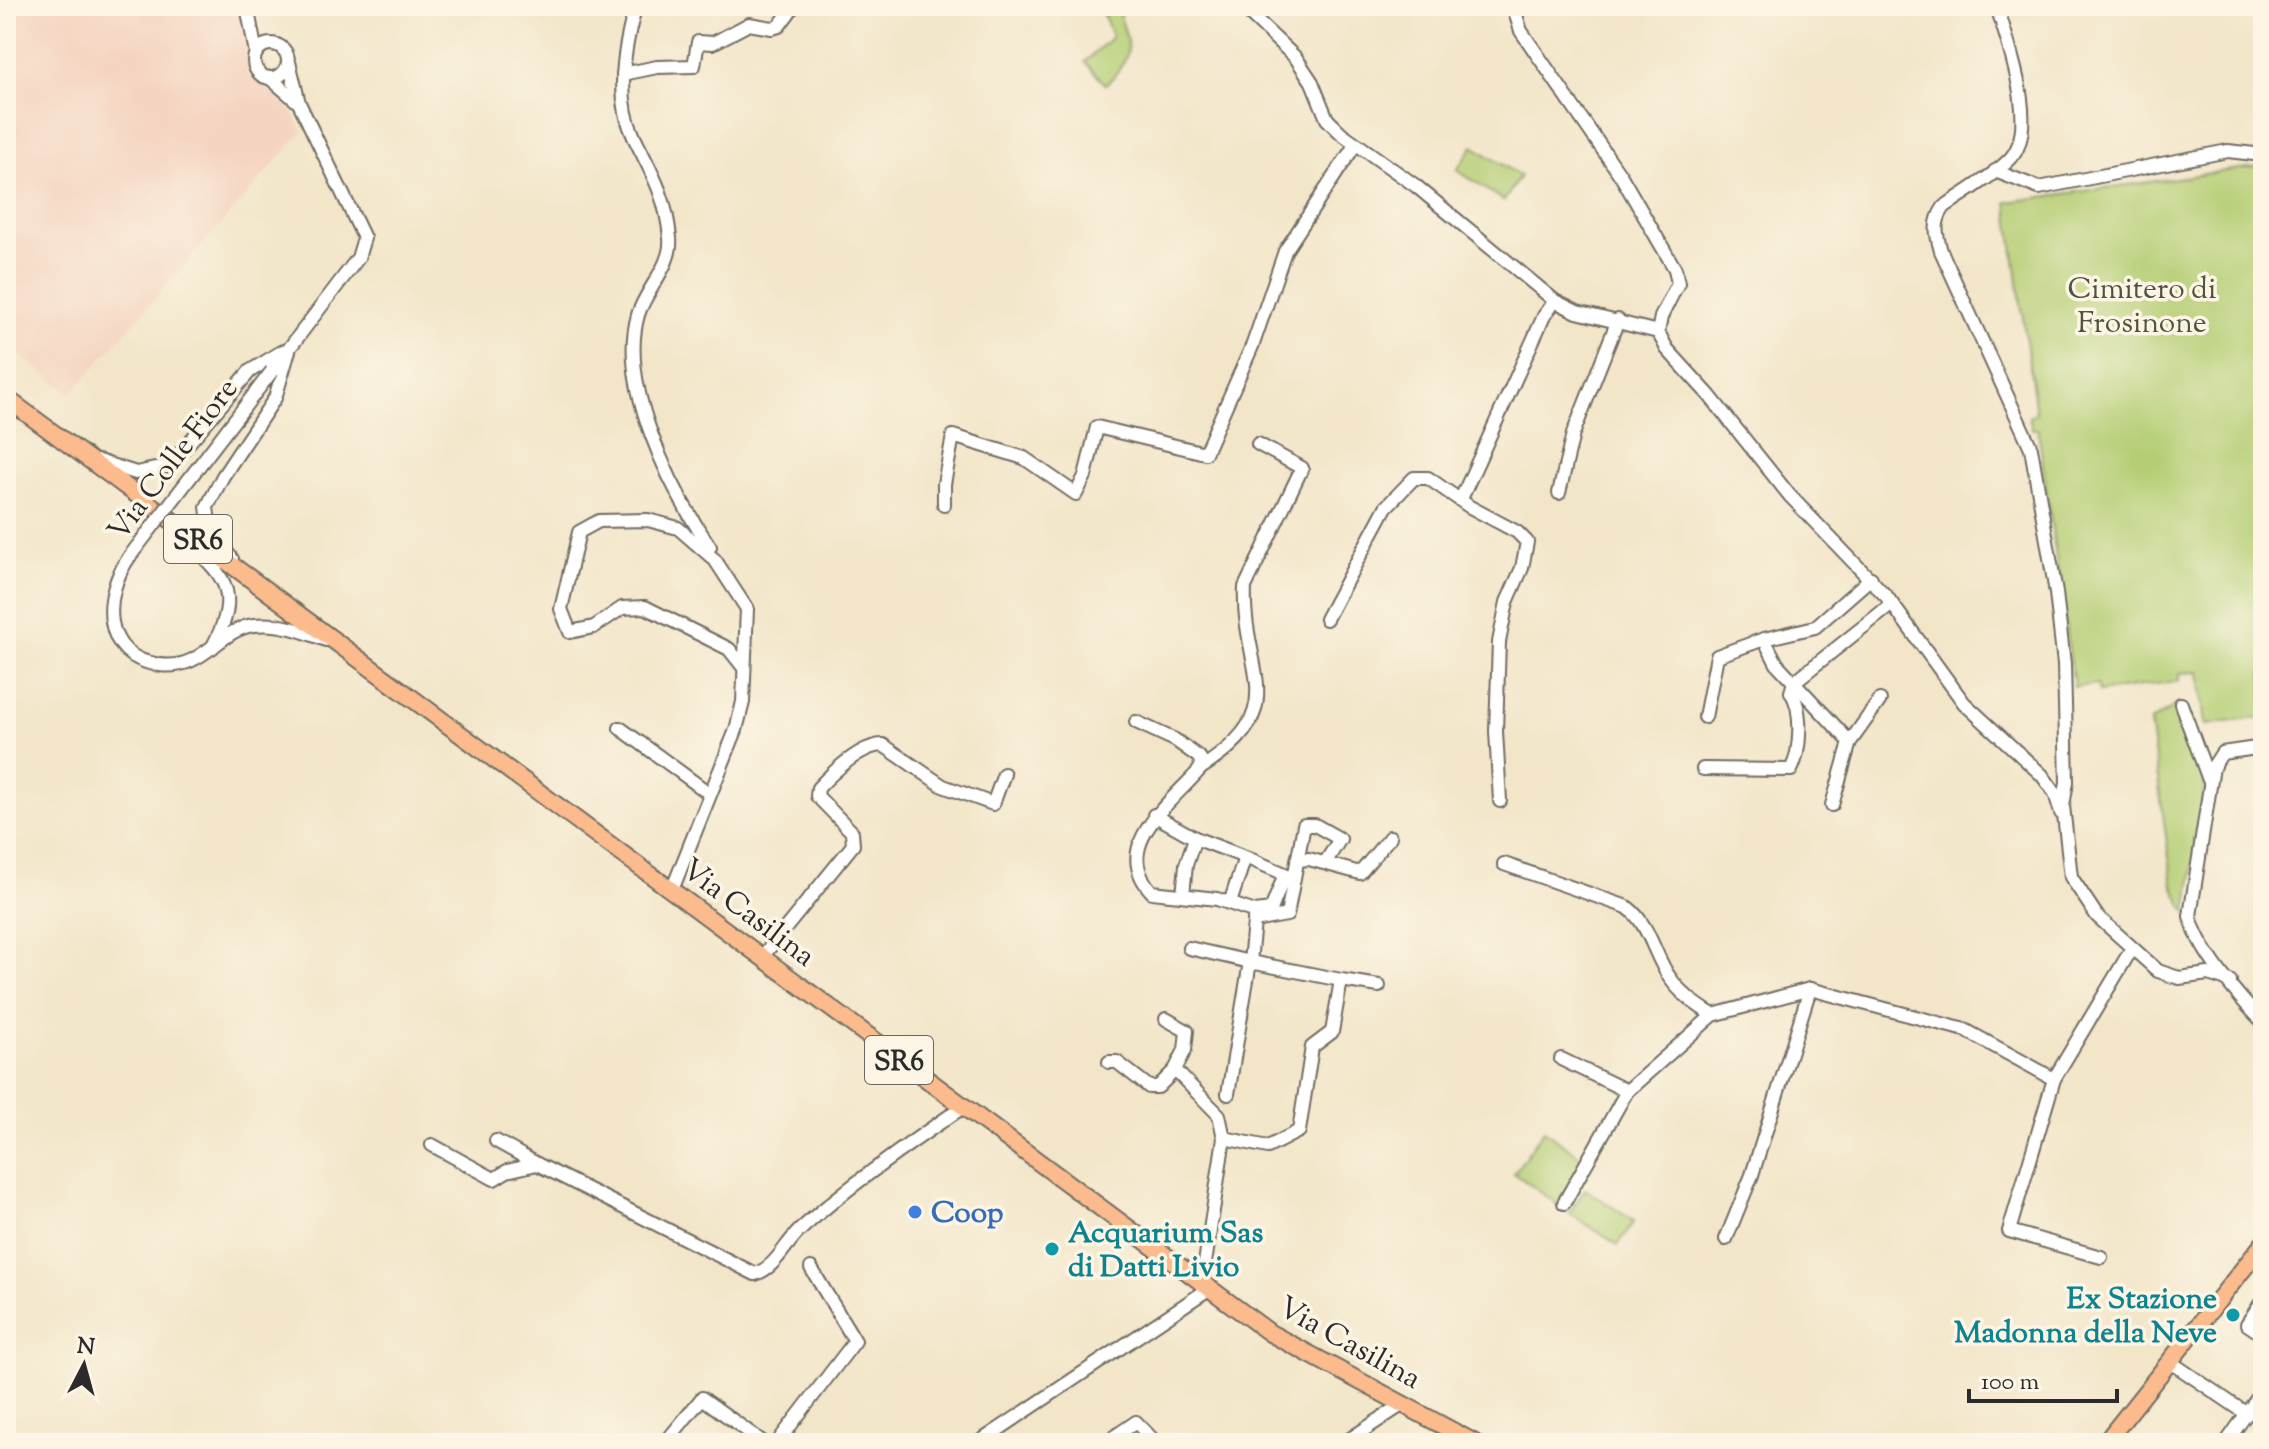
<svg xmlns="http://www.w3.org/2000/svg" width="2269" height="1449" viewBox="0 0 2269 1449" font-family="'Sorts Mill Goudy',serif">
  <style>
    .built { fill: #f4d3c0 }
    .green { fill: #b5ce74; stroke: #707c50; stroke-width: 2 }
    .lines { fill: none; stroke-linecap: round; stroke-linejoin: round }
    .minor-casing { stroke: #716c62; stroke-width: 16 }
    .major-casing { stroke: #716c62; stroke-width: 20 }
    .minor { stroke: #fff; stroke-width: 12 }
    .major { stroke: #fbbb8d; stroke-width: 16 }
    .minor-bridge-casing { stroke: #716c62; stroke-width: 16; stroke-linecap: butt }
    .minor-bridge { stroke: #fff; stroke-width: 12 }
    .shop-dot { fill: #3f7fe0; stroke: #fcf5e5; stroke-width: 3 }
    .culture-dot { fill: #0f9aa8; stroke: #fcf5e5; stroke-width: 3 }
    .labels { text-anchor: middle; stroke-width: 7; stroke-linejoin: round; paint-order: stroke }
    .shield { fill: #fcf5e5; stroke: #6a6863; stroke-width: 2 }
    .shield-label { font-size: 28px; font-weight: bold; fill: #2b2b2b }
    .park-label { font-size: 30px; fill: #4e543d; stroke: #fcf5e5 }
    .street-label { font-size: 30px; fill: #2b2b2b; stroke: #fcf5e5 }
    .shop-label { font-size: 30px; font-weight: bold; fill: #366cbe; stroke: #fcf5e5; text-anchor: start }
    .culture-label { font-size: 30px; font-weight: bold; fill: #0d838f; stroke: #fcf5e5; text-anchor: start }
  </style>
  <rect width="100%" height="100%" fill="#fcf5e5"/>
  <filter id="ink" filterUnits="userSpaceOnUse"><feTurbulence type="fractalNoise" baseFrequency=".0125" numOctaves="2"/><feDisplacementMap in="SourceGraphic" scale="16" xChannelSelector="R" yChannelSelector="G"/><feConvolveMatrix kernelMatrix="1 2 1 2 8 2 1 2 1" color-interpolation-filters="sRGB"/></filter>
  <filter id="wash" filterUnits="userSpaceOnUse"><feTurbulence type="fractalNoise" baseFrequency=".006" numOctaves="4" result="noise"/><feDisplacementMap in="SourceGraphic" scale="32" xChannelSelector="R" yChannelSelector="G"/><feGaussianBlur stdDeviation="1.8" result="paint"/><feColorMatrix in="noise" values="0 0 0 0 0 0 0 0 0 0 0 0 0 0 0 0 0 1.4 0 .05"/><feComposite in="paint" operator="in"/></filter>
  <g filter="url(#wash)">
    <rect width="100%" height="100%" fill="#f2e5c8"/>
    <polygon class="built" points="6,6 225,6 239,14 303,131 71,394 6,345"/>
    <g class="green">
      <path d="M1117,6c12,41 20,46 -11,79l-21,-23 27,-25 -11,-30z"/>
      <polygon points="1473,146 1520,176 1504,201 1457,170"/>
      <polygon points="2262,166 2263,717 2205,725 2199,672 2179,673 2179,681 2099,692 2097,684 2074,687 2038,429 2032,429 2029,417 2036,413 2007,202"/>
      <polygon points="2178,704 2205,781 2187,913 2173,886 2150,722"/>
      <polygon points="1544,1130 1587,1161 1557,1204 1514,1173"/>
      <polygon points="1585,1189 1634,1221 1618,1245 1569,1213"/>
    </g>
  </g>
  <g filter="url(#ink)">
    <g class="lines">
      <defs>
        <g id="minor">
          <polyline points="247,6 256,53"/>
          <path d="M636,6c-12,40 -21,91 -2,131 18,37 32,58 36,101 3,27 -25,52 -32,77 -20,70 33,175 72,232"/>
          <polyline points="1241,6 1296,58 1312,82 1327,119 1341,133 1416,186 1555,301 1577,312 1658,332"/>
          <polyline points="1513,6 1521,31 1621,176 1675,269 1678,283 1661,317 1658,332 1667,349 1709,395 1790,496 1887,597 1964,703 2042,775 2055,793 2061,813"/>
          <path d="M1997,6c10,37 44,123 12,154 -18,18 -44,32 -65,47 -11,16 -8,27 -3,44l90,197 25,145 8,71 3,118 -4,24 8,71 26,39 61,55 21,7 29,-4 22,7"/>
          <circle cx="271" cy="61" r="17"/>
          <polyline points="623,74 657,67 694,66 698,42 713,43 749,24 772,28 779,26 794,6"/>
          <polyline points="270,78 299,103"/>
          <polyline points="1995,171 2039,188 2228,151 2263,155"/>
          <polyline points="272,371 358,258 364,238 299,103 289,62"/>
          <polyline points="98,461 136,473 169,466 250,371 283,351"/>
          <polyline points="1559,493 1573,434 1618,320"/>
          <polyline points="1461,499 1544,316 1555,301"/>
          <polyline points="944,505 944,484 953,436 1024,458 1076,494 1085,476 1097,427 1205,453 1253,344 1285,251 1355,145"/>
          <path d="M175,532c46,40 70,55 37,116"/>
          <path d="M130,556c-28,38 -30,102 30,109 43,6 59,-36 94,-40 25,-3 49,6 72,15"/>
          <polyline points="232,559 210,530 207,507 223,476 275,398 289,351"/>
          <polyline points="1326,619 1386,507 1414,478 1428,478 1470,507 1517,532 1527,542 1522,568 1507,602 1499,642 1496,731 1500,801"/>
          <polyline points="2181,704 2209,780"/>
          <polyline points="1705,717 1717,656 1764,639"/>
          <path d="M1136,722l39,18 25,18 1,10c-27,33 -93,77 -49,124l65,7 38,13 -5,50 91,18 -9,52 -20,15 -13,84 -31,16 -44,-9 -22,145"/>
          <polyline points="620,728 710,794"/>
          <polyline points="1850,742 1880,700"/>
          <path d="M2263,747l-41,6 -9,14 -23,149c7,32 49,82 73,106"/>
          <path d="M1201,768c95,-60 40,-96 44,-181l57,-119 -44,-24"/>
          <path d="M1703,769l88,1c10,-19 12,-60 0,-78l3,-10 98,-78"/>
          <polyline points="1832,805 1850,742 1777,664 1764,639 1815,627 1871,578"/>
          <polyline points="1154,815 1195,838 1186,865 1183,895"/>
          <polyline points="1195,838 1245,857 1230,903"/>
          <polyline points="1245,857 1285,874 1271,910 1255,912"/>
          <polyline points="1297,860 1309,859 1360,873 1390,837"/>
          <path d="M1504,864l123,43c23,17 27,49 43,71 11,16 26,27 43,37"/>
          <polyline points="672,890 736,730 743,702 747,609 715,560 678,528 648,520 599,521 579,532 561,609 570,632 594,627 622,608 645,607 729,649 744,668"/>
          <polyline points="1254,921 1287,915 1304,825 1315,825 1340,839 1325,863"/>
          <polyline points="1189,948 1250,962 1228,1094"/>
          <path d="M762,957l91,-112 -1,-13 -35,-36 1,-8c14,-15 43,-43 65,-43l60,41 50,18 11,-30"/>
          <polyline points="1341,980 1379,986"/>
          <polyline points="1166,1019 1187,1031 1185,1050 1175,1070 1219,1115 1224,1138"/>
          <polyline points="1561,1059 1627,1091 1564,1203"/>
          <polyline points="1109,1062 1117,1062 1149,1087 1158,1087 1175,1070"/>
          <polyline points="2054,1079 2009,1231 2101,1257"/>
          <polyline points="1627,1091 1713,1015 1810,989 1965,1030 2054,1079 2131,950"/>
          <polyline points="496,1141 537,1164"/>
          <path d="M432,1145l62,34 13,-8 30,-7 218,110c20,-6 29,-28 44,-43 45,-42 112,-89 164,-124"/>
          <polyline points="1726,1239 1752,1175 1810,989"/>
          <polyline points="2263,1300 2247,1324 2263,1335"/>
          <polyline points="2169,1361 2247,1414"/>
          <polyline points="665,1443 702,1398 764,1443"/>
          <polyline points="777,1443 855,1341 811,1268"/>
          <polyline points="978,1443 1210,1288"/>
          <polyline points="1105,1443 1136,1422 1156,1443"/>
          <polyline points="1344,1443 1403,1404"/>
          <polyline points="2226,1443 2263,1390"/>
        </g>
        <g id="major">
          <polyline points="6,398 1270,1333 1475,1443"/>
          <polyline points="2105,1443 2263,1244"/>
        </g>
      </defs>
      <use href="#minor" class="minor-casing"/>
      <use href="#major" class="major-casing"/>
      <use href="#minor" class="minor"/>
      <use href="#major" class="major"/>
      <defs>
        <polyline id="minor-bridge" points="130,556 272,371"/>
      </defs>
      <use href="#minor-bridge" class="minor-bridge-casing"/>
      <use href="#minor-bridge" class="minor-bridge"/>
    </g>
  </g>
  <circle class="shop-dot" cx="915" cy="1212" r="8"/>
  <g class="culture-dot">
    <circle cx="1052" cy="1249" r="8"/>
    <circle cx="2233" cy="1315" r="8"/>
  </g>
  <g class="labels">
    <g class="shield">
      <rect x="164" y="515" width="68" height="48" rx="6"/>
      <rect x="865" y="1036" width="68" height="48" rx="6"/>
    </g>
    <g class="shield-label">
      <text x="198" y="549">SR6</text>
      <text x="899" y="1070">SR6</text>
    </g>
    <g class="park-label">
      <text x="2142" y="298">Cimitero di<tspan x="2142" dy="34">Frosinone</tspan></text>
    </g>
    <g class="street-label">
      <text transform="translate(172 459) rotate(-53)" y="10">Via Colle Fiore</text>
      <text transform="translate(749 912) rotate(37)" y="10">Via Casilina</text>
      <text transform="translate(1350 1342) rotate(29)" y="10">Via Casilina</text>
    </g>
    <g class="shop-label">
      <text x="931" y="1222">Coop</text>
    </g>
    <g class="culture-label">
      <text x="1068" y="1242">Acquarium Sas<tspan x="1068" dy="34">di Datti Livio</tspan></text>
      <text x="2217" y="1308" text-anchor="end">Ex Stazione<tspan x="2217" dy="34">Madonna della Neve</tspan></text>
    </g>
  </g>
  <rect width="2269" height="1449" fill="none" stroke="#fcf5e5" stroke-width="32"/>
  <g transform="translate(84 1365) rotate(6)" stroke="#fcf5e5" stroke-width="6" paint-order="stroke">
  <path d="M0-6L14 30L0 20L-14 30Z" fill="#2b2b2b"/>
  <text y="-12" font-size="22" font-weight="bold" text-anchor="middle" fill="#2b2b2b">N</text>
  </g>
  <path d="M1969 1389v12h148v-12" fill="none" stroke="#2b2b2b" stroke-width="4"/>
  <text x="1981" y="1389" font-size="24" fill="#2b2b2b" stroke="#fcf5e5" stroke-width="6" paint-order="stroke">100 m</text>
</svg>
